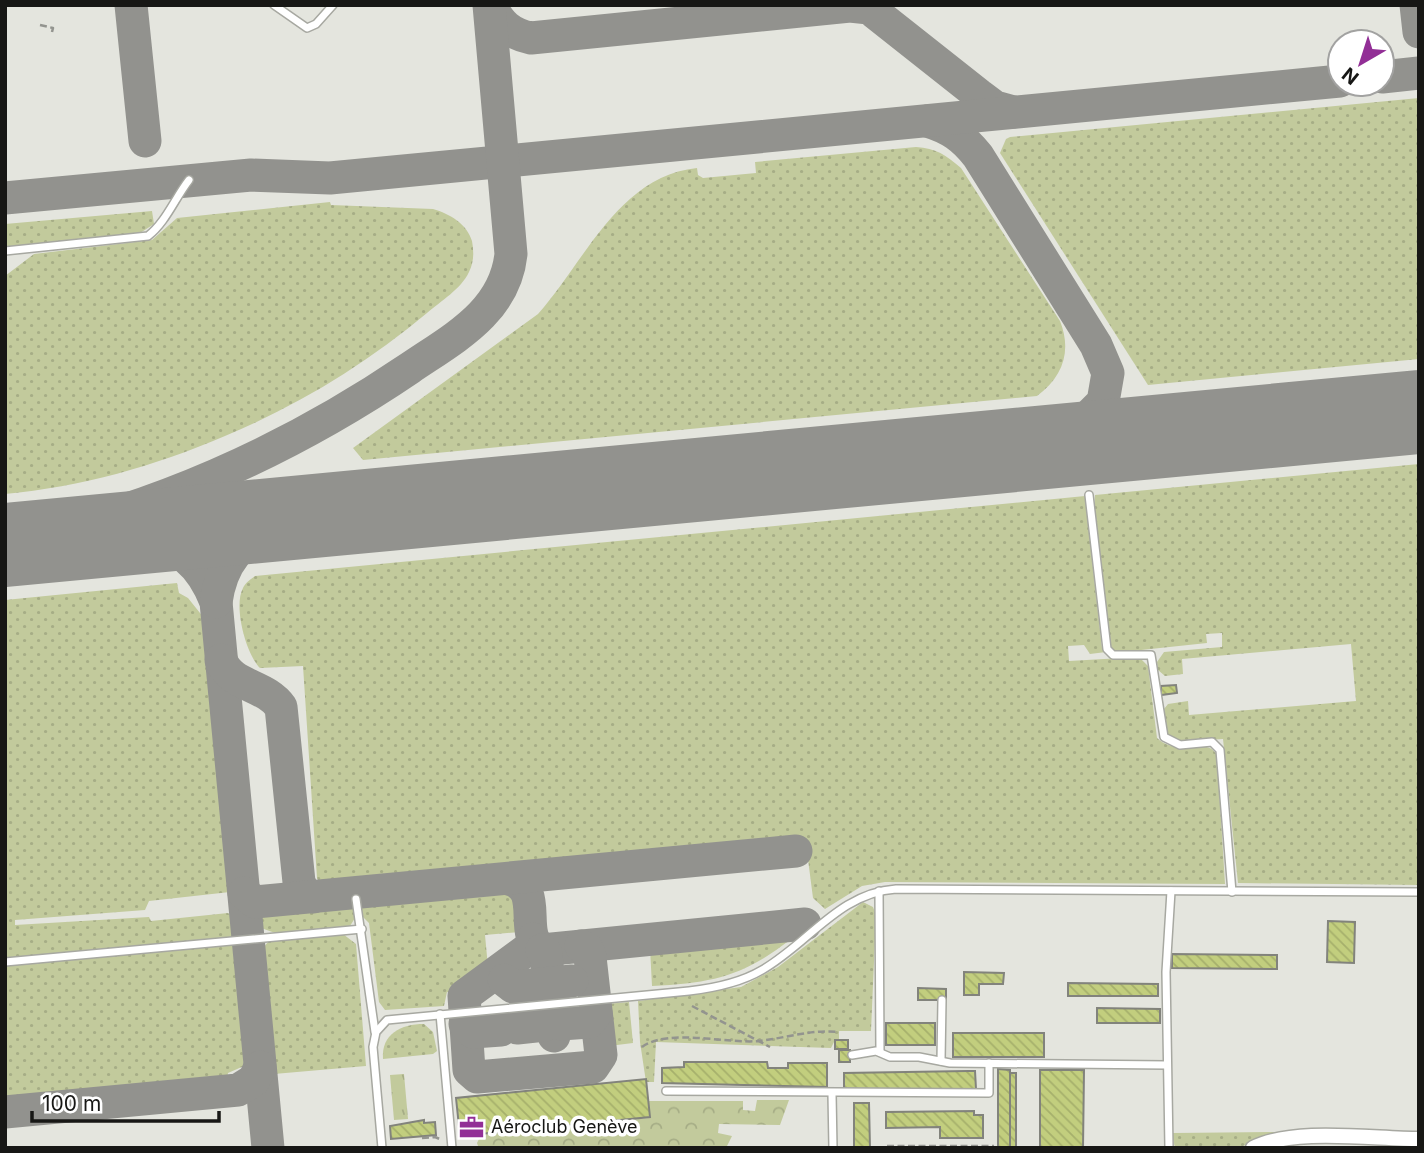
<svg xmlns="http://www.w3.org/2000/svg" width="1424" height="1153" viewBox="0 0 1424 1153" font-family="Inter,sans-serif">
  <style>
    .grass { fill: url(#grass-dots) }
    .forest { fill: url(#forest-crowns) }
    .park { fill: url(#park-tufts) }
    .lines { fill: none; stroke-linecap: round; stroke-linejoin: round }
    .taxiway { stroke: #92928e; stroke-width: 33 }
    .runway { stroke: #92928e; stroke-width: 84 }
    .building { fill: url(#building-back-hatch); stroke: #82837c; stroke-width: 2 }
    .service-casing { stroke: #a7a8a1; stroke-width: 10 }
    .minor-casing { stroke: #a7a8a1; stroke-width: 17 }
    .path { stroke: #93948f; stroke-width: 2.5; stroke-dasharray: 7 3.5; stroke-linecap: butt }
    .service { stroke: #fff; stroke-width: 7 }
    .minor { stroke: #fff; stroke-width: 14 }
    .labels { text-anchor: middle; stroke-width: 7; stroke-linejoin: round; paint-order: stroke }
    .poi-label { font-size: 18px; fill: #171715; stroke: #fff; text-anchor: start }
  </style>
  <defs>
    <pattern id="grass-dots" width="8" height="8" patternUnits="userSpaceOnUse" patternTransform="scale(1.75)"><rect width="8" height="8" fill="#c2ca9c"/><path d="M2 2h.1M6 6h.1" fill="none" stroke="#a6ad86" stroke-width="1.8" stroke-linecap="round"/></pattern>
    <pattern id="forest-crowns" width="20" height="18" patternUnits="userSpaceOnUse" patternTransform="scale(1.75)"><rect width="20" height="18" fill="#c2ca9c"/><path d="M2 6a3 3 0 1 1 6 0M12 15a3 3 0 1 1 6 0" fill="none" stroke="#a6ad86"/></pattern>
    <pattern id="park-tufts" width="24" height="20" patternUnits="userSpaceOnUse" patternTransform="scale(1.75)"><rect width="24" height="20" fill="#c2ca9c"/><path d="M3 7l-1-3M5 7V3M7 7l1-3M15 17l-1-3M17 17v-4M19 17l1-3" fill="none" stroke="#a6ad86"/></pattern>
    <pattern id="building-back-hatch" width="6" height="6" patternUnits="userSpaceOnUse" patternTransform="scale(1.75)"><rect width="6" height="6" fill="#c2ce7e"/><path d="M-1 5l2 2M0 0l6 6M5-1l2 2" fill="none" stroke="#a6b06c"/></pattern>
  </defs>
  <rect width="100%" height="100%" fill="#e4e5de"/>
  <g class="grass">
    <polygon points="1419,98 1419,359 1148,385 1000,153 1006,139 1010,137"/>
    <path d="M916,147c20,1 30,8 45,21l99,153c12,30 3,56 -23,75l-674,64 -10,-12 185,-134c47,-53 81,-138 159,-146l1,7 5,3 53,-5 -1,-11z"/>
    <path d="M330,202l1,3 102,4c17,5 34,15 39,32 2,11 2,21 -3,31 -8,17 -28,29 -42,41 -61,51 -128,92 -202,123 -70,30 -144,51 -220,58v-218l29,-22 118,-14 25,-22z"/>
    <polygon points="152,211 154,224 137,235 5,247 5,224"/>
    <polygon points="1419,464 1419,885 1238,883 1223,739 1179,742 1168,736 1164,709 1168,704 1188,701 1189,715 1356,701 1351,644 1182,659 1183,674 1165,676 1158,670 1157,662 1164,652 1222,647 1222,633 1206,634 1207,643 1113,653 1109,650 1094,510 1095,495"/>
    <path d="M1085,496l17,152 4,4 -16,2 -6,-9 -16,1 1,15 70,-4 9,9 9,72c21,20 48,-3 60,17l8,129 -340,-2 -23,4 -37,23 -12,-11 -7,-54 -475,45 -10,-2 -4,-9 -14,-212 -43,2c-14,-14 -27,-62 -17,-80 2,-5 8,-9 12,-12z"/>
    <polygon points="177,583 179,593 188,598 204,618 230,892 149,901 145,910 15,920 15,925 149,917 151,921 228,913 233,917 247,1047 243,1049 244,1066 228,1073 227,1079 5,1100 5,600"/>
    <polygon points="506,884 520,894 524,925 520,932 485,935 488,967 453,993 447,992 444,1006 385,1010 379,1002 369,923 362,916 359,898"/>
    <polygon points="352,900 355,918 350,926 278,934 261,928 261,916 265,912"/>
    <polygon points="863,902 873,907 876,915 871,1031 839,1031 839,1040 835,1040 831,1048 656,1042 654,1082 646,1082 640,1042 638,1001 741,987 778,967"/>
    <path d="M803,929c-52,44 -82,54 -151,57l-2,-38 19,-2v-6z"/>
    <polygon points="343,934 356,944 366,1066 274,1074 262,949 269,941"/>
    <polygon points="629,1002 633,1043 609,1046 606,1004"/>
    <path d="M424,1024l9,8 4,19 -4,3 -50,5c-2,-25 18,-35 41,-35z"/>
    <polygon points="1278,1132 1238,1148 1175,1148 1172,1133"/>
  </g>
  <polygon class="forest" points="757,1100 789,1100 780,1125 719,1124 718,1133 732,1136 726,1148 490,1148 478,1146 477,1143 479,1139 486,1139 486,1134 649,1118 648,1101 743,1101 743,1110 755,1111"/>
  <polygon class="park" points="404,1074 408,1119 394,1120 390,1075"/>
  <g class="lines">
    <g class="taxiway">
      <polyline points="131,5 145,141"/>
      <path d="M491,5c8,19 20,29 40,33l319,-32 19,2 110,87 16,12 18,5"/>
      <polyline points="1416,5 1419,32"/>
      <polyline points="1382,77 1419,73"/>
      <path d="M927,121c23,7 36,16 51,35l118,189 12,28 -5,29 -43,43"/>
      <polyline points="5,198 251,175 330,178 1340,81"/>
      <path d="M140,532c39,18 60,28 76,70l52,546"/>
      <path d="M5,542c147,-30 281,-90 405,-174 44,-30 95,-56 101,-114l-22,-249"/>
      <path d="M216,602c6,-44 26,-58 60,-83"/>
      <path d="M221,660c10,27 44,24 60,47l18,175 5,11 9,4"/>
      <path d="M509,879c37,10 8,54 33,71l263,-26"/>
      <polyline points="244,893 255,902 796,851"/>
      <polyline points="533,939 532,946 464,996 469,1070 477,1077 593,1067 601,1055 590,957 587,949 581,946"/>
      <polyline points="542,950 546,954 554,1036"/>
      <polyline points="504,980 513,987 572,981"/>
      <polyline points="465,1024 473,1032 501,1030 508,1021 517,1028 545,1025 552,1016 561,1024 589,1022 596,1013"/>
      <polyline points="5,1112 238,1090 254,1080 260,1067"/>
    </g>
    <polyline class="runway" points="5,545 1419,412"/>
  </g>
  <g class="building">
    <polygon points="1176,685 1177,693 1161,695 1161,686"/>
    <polygon points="1328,921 1355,922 1354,963 1327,962"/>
    <polygon points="1172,954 1277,955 1277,969 1172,968"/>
    <polygon points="964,972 1004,973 1003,984 979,984 979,995 964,995"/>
    <polygon points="1068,983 1158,984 1158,996 1068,996"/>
    <polygon points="918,988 946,989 946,1000 918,1000"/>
    <polygon points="1097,1008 1160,1009 1160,1023 1097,1023"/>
    <rect x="886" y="1023" width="49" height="22"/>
    <rect x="953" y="1033" width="91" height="24"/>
    <rect x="835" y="1040" width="13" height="9"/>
    <rect x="839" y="1050" width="11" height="12"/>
    <polygon points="684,1062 767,1062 768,1068 788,1068 788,1063 827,1063 827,1087 662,1083 662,1068 684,1067"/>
    <polygon points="998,1069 1010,1070 1010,1148 998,1148"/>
    <polygon points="1040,1070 1084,1070 1083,1148 1040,1148"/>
    <polygon points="968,1071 975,1071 976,1089 844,1090 844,1073"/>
    <rect x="1010" y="1073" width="6" height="75"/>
    <polygon points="646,1079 650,1117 460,1136 456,1098"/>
    <polygon points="854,1103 869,1103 870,1148 854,1148"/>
    <polygon points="974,1111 974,1115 983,1115 983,1138 940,1138 940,1127 886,1128 886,1112"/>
    <polygon points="424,1120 424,1123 435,1122 436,1135 391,1139 390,1126"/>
  </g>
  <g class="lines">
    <defs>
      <g id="service">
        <polyline points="274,5 307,28 316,24 333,5"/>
        <path d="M5,251l143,-15c18,-14 27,-38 41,-56"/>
        <polyline points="1089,495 1107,649 1113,655 1151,655 1164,737 1180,745 1212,742 1220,750 1232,892"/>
        <polyline points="879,891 880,1052"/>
        <polyline points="356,899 375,1032"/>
        <polyline points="5,962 362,929"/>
        <polyline points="440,1014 452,1148"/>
        <polyline points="852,1055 876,1051 890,1057 919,1057 950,1063 1167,1065"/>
        <polyline points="941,1061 942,1000"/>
        <polyline points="666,1091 989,1093 989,1063"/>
        <polyline points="832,1094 833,1148"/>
        <path d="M382,1148l-9,-101 3,-15 11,-12 302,-29c26,-3 51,-8 73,-21 47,-27 77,-77 134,-81l523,3"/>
        <polyline points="1169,1148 1166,972 1171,891"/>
      </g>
      <path id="minor" d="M1253,1148c42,-21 119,-9 166,-9"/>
    </defs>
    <use href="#service" class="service-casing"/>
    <use href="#minor" class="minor-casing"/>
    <g class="path">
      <polyline points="40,25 53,28 52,32"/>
      <polyline points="692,1006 770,1047"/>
      <path d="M642,1047c26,-19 85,-3 117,-6 27,-3 53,-12 80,-9"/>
      <polyline points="422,1138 435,1137 442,1140"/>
      <polyline points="887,1146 994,1146"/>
    </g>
    <use href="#service" class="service"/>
    <use href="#minor" class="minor"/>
  </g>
  <defs>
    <symbol id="office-bare" viewBox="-9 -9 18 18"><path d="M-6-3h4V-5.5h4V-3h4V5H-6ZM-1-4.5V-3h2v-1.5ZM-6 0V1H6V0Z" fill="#922f96" stroke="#fff" stroke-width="2.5" paint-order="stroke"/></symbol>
  </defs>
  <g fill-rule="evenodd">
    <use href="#office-bare" x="454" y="1110" width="35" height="35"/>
  </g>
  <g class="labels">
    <g class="poi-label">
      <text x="491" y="1133">Aéroclub Genève</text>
    </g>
  </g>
  <rect width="1424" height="1153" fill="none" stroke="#171715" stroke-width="14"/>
  <g transform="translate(1361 63) rotate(219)"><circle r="33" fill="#ffffff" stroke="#a2a2a1" stroke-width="2"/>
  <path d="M0-5L12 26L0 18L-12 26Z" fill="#922f96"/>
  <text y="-10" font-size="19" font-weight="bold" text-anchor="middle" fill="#171715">N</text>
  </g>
  <path d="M32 1111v10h187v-10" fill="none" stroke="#171715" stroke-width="3.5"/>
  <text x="42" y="1111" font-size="21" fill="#171715" stroke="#ffffff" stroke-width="5" paint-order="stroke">100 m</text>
</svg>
